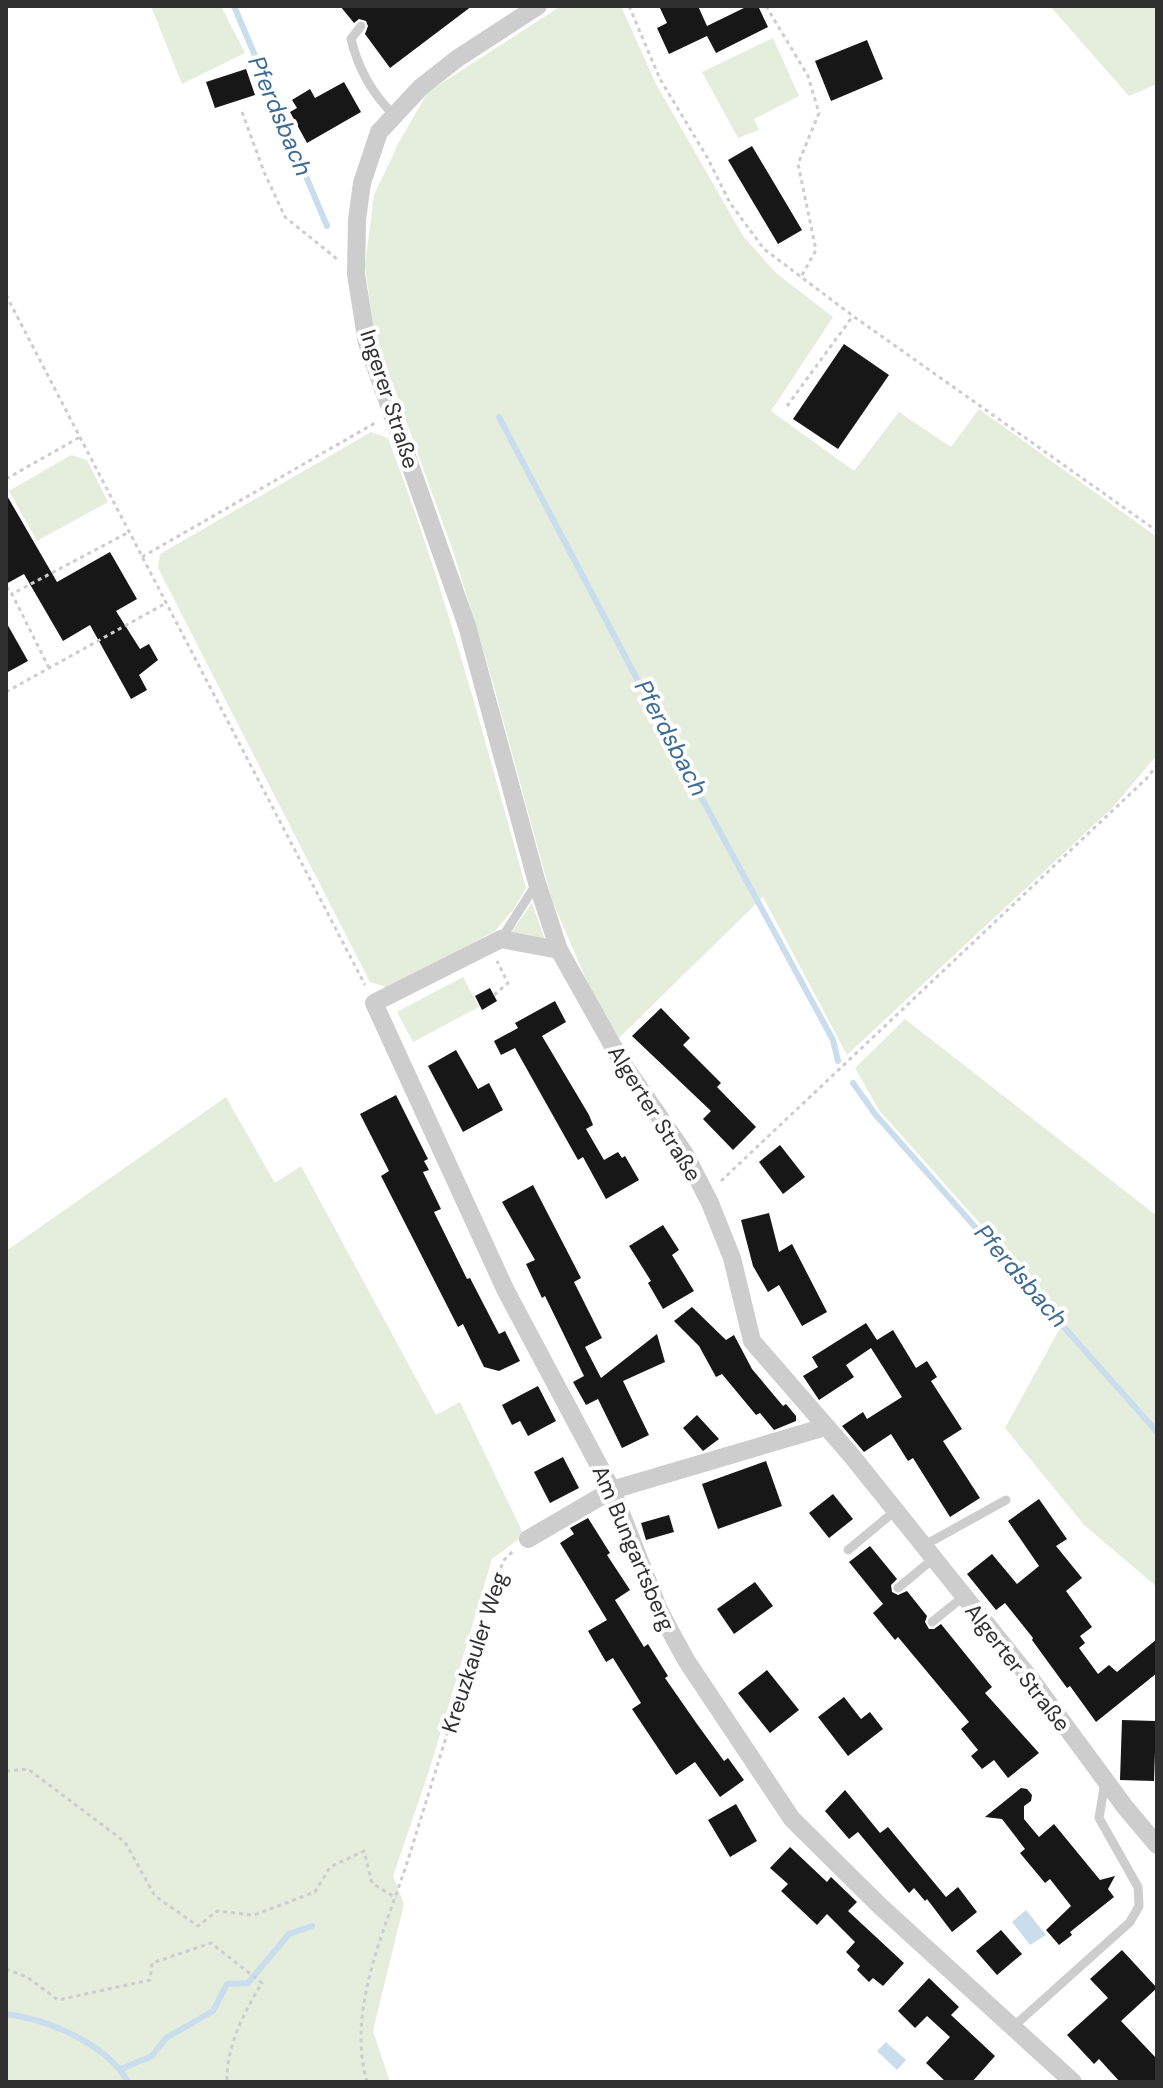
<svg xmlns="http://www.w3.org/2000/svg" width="1163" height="2088" viewBox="0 0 1163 2088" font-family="'DM Sans',sans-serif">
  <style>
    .green { fill: #e5eddd }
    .water { fill: #caddec }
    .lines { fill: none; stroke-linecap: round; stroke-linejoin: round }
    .stream { stroke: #caddec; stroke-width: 6 }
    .building { fill: #171717 }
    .path { stroke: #cdcdcd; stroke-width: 3; stroke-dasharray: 4 4; stroke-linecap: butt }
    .service { stroke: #cdcdcd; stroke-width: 9 }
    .minor { stroke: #cdcdcd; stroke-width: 18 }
    .labels { text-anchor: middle; stroke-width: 8; stroke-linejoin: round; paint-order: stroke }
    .street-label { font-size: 22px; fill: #303030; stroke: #fff }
    .water-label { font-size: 24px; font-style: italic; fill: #3d6b92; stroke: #fff }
  </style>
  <rect width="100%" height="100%" fill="#fff"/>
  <g class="green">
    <polygon points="151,6 221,6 245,53 182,84"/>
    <polygon points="561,6 621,6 656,84 743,236 776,273 833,317 771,411 854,471 899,412 951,447 979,409 1157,537 1157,755 1114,806 847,1055 763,897 619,1038 592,993 552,900 493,683 454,554 374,332 365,265 374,195 399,142 428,92"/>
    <polygon points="1050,6 1157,6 1157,84 1129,96"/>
    <polygon points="773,38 799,96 754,119 759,130 738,138 702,72"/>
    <path d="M371,432l17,6c56,147 96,299 138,450l-13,22 -18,21 -106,57 -19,-6 -212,-414 2,-14z"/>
    <polygon points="71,455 87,460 108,502 37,541 9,491"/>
    <polygon points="532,903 545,940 511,932"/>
    <polygon points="463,977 479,1007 413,1042 397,1012"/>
    <polygon points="905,1019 1157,1216 1157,1587 1084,1525 1005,1428 1065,1319 879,1110 855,1068"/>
    <polygon points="226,1097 275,1183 301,1166 436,1415 460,1402 524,1535 492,1559 429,1771 393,1876 404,1904 373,2031 390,2082 6,2082 6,1251"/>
  </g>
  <g class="water">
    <polygon points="1026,1910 1046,1935 1030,1945 1012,1922"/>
    <polygon points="886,2042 906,2060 897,2070 877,2051"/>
  </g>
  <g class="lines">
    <g class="stream">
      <polyline points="234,6 327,226"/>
      <polyline points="499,417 637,679 833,1040 838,1061"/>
      <polyline points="853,1083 875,1114 1157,1432"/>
      <path d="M6,2014c41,5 101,30 122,68"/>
      <polyline points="121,2069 152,2056 166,2038 213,2011 227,1984 248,1983 289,1934 312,1926"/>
    </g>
  </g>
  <g class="building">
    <polygon points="340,6 472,6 390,68 365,34 368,26 366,21 359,19 354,23"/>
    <polygon points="659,6 698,6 707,26 748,6 758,6 768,27 716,53 707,36 669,54 657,28 667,23"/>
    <polygon points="867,40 883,79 831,101 815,61"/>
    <polygon points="246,69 255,95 215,108 206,82"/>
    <polygon points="344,82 361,112 307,143 290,112 297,108 292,100 310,89 315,98"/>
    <polygon points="752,146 802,230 778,244 728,160"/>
    <polygon points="844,344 889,375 838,449 793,419"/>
    <polygon points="6,494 57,582 110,552 137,599 116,611 140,649 149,644 158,660 139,675 147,690 131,699 90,625 63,641 24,574 6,584"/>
    <polygon points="6,622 28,661 6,673"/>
    <polygon points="490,988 497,1001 482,1010 475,996"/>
    <polygon points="555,1001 566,1022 542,1036 589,1115 593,1125 586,1129 604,1160 618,1152 622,1158 625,1156 639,1180 606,1199 583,1157 578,1160 515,1048 501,1055 494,1041 518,1028 515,1023"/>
    <polygon points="661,1008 690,1038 683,1045 721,1083 717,1087 756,1127 733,1150 703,1119 711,1111 632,1036"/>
    <polygon points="456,1050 478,1089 489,1083 503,1110 463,1132 428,1066"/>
    <polygon points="396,1095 428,1159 424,1161 429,1170 423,1172 441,1209 434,1212 467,1279 470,1278 499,1334 505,1331 520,1361 499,1371 484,1367 463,1324 458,1327 381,1176 389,1171 360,1114"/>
    <polygon points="780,1145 805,1177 783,1194 759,1162"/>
    <polygon points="533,1185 581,1278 574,1282 602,1338 585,1347 601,1378 657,1334 665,1362 623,1381 649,1435 622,1448 598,1399 586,1405 573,1382 584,1376 545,1296 542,1298 526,1264 535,1260 502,1202"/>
    <polygon points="769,1213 779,1252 792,1244 827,1312 802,1326 779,1285 768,1292 753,1266 741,1220"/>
    <polygon points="663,1225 679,1250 672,1255 694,1291 663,1309 648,1283 651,1281 629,1246"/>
    <polygon points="692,1307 726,1340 734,1335 752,1369 783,1406 786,1404 796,1416 796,1421 774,1430 760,1413 756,1415 722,1374 716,1377 699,1346 674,1321"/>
    <polygon points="866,1323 877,1340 893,1330 916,1368 927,1361 937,1377 931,1381 962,1429 943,1441 980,1498 950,1517 913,1458 908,1461 891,1434 864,1452 842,1426 863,1412 867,1419 902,1397 871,1348 846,1365 854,1377 819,1400 803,1376 818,1367 812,1357"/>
    <polygon points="538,1386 556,1421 528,1436 520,1421 512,1425 502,1405"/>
    <polygon points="697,1415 719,1439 703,1451 683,1428"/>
    <polygon points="563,1457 579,1488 550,1503 534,1472"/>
    <polygon points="766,1461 782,1506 718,1529 702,1484"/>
    <polygon points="833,1494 853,1519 829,1538 809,1513"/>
    <polygon points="1039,1499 1067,1539 1056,1546 1082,1578 1066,1591 1092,1627 1080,1636 1085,1643 1079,1648 1098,1674 1109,1665 1117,1672 1157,1639 1157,1673 1096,1722 1070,1686 1067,1688 1032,1640 1033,1638 1005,1603 996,1610 967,1574 992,1554 1017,1584 1039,1566 1008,1521"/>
    <polygon points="669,1515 674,1532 646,1540 641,1523"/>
    <polygon points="588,1518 610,1553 607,1555 630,1590 615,1600 644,1647 648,1644 668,1676 665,1678 697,1724 724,1761 728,1758 744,1780 720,1797 695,1762 676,1775 632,1709 641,1703 613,1658 606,1662 588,1631 607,1620 560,1543 574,1534 570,1528"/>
    <polygon points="870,1546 897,1579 891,1585 892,1592 898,1595 907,1591 927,1616 925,1622 929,1629 934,1629 941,1624 992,1687 985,1693 1039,1753 1008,1778 994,1760 982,1769 971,1756 978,1750 961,1729 969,1722 898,1637 895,1640 873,1613 883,1604 849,1562"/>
    <polygon points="755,1582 773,1606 734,1634 717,1609"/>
    <polygon points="767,1670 799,1710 770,1733 738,1693"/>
    <polygon points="844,1697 861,1719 870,1712 883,1729 848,1756 818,1717"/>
    <polygon points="1122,1720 1155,1721 1157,1753 1155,1752 1154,1781 1120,1780"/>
    <polygon points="1021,1788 1027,1789 1032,1795 1031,1801 1024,1806 1024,1819 1039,1837 1054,1824 1100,1880 1115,1876 1108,1889 1114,1897 1070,1932 1072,1935 1059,1945 1046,1930 1071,1906 1050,1879 1045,1883 1020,1853 1025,1849 1002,1819 985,1817"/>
    <polygon points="845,1790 880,1833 888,1827 946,1897 958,1887 977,1912 952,1932 927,1899 925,1901 914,1888 909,1893 858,1832 849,1839 825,1811"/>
    <polygon points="736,1804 757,1841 730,1857 708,1820"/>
    <polygon points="790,1847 827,1882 831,1877 857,1902 848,1911 904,1963 883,1986 873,1978 869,1982 857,1970 860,1966 846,1952 855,1942 827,1914 817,1925 781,1891 788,1884 770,1868"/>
    <polygon points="1001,1930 1022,1954 997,1975 976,1951"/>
    <polygon points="1122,1950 1157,1988 1121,2021 1157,2059 1157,2082 1120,2082 1099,2059 1094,2064 1067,2035 1108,1998 1090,1979"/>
    <polygon points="929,1978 959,2007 951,2015 995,2056 972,2082 946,2082 926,2063 950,2037 927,2016 915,2028 898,2011"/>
  </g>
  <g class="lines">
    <g class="path">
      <polyline points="629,6 660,79 707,157 730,203 764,249 853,316 1157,531"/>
      <polyline points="766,6 808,76 819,113 798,164 816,250 801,277"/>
      <polyline points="242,112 264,172 285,217 337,259"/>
      <polyline points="6,295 365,985"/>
      <polyline points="787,406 853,316"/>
      <polyline points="6,479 80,437"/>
      <polyline points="142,557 375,423"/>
      <polyline points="6,587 12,594"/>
      <polyline points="49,668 12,594 129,532"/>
      <polyline points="6,692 166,603"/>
      <polyline points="494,995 508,983 497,961"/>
      <polyline points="721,1181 1146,779 1157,765"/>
      <polyline points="6,1771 28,1769 125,1842 155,1896 198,1926 217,1911 254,1915 315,1892 330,1867 364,1851 372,1883 396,1898"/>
      <path d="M6,1969l21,8 31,23 92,-20 2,-17 59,-20 51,40c-18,29 -36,64 -35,99"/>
      <path d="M367,2082c-22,-78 23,-161 45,-235 27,-87 54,-174 81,-261l11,-26 11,-11"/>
    </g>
    <g class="service">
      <path d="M361,26l-10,13c7,29 22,56 44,77"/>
      <polyline points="501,939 537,883"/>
      <polyline points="923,1546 1006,1500"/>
      <polyline points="848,1550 895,1511"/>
      <polyline points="898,1588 933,1559"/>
      <polyline points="932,1622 963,1597"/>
      <polyline points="1014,2026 1130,1922 1139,1906 1138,1887 1099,1818 1105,1782"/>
    </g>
    <g class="minor">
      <polyline points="538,6 458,58 421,87 379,132 362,183 357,220 356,274 367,343 467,626 537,883 559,950 623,1064 685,1154 710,1203 732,1258 752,1341 851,1455 1033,1682 1125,1807 1157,1845"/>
      <polyline points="559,950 501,939 374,1003 506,1291 612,1490 659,1610 686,1660 792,1819 880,1906 1073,2082"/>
      <polyline points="528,1539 612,1490 825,1427"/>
    </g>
  </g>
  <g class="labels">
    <g class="street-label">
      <text transform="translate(390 399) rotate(72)" y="8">Ingerer Straße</text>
      <text transform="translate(655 1113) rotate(58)" y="8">Algerter Straße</text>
      <text transform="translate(634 1548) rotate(67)" y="8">Am Bungartsberg</text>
      <text transform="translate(474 1652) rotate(-72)" y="8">Kreuzkauler Weg</text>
      <text transform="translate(1018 1667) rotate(52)" y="8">Algerter Straße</text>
    </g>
    <g class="water-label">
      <text transform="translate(280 116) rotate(67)" y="8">Pferdsbach</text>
      <text transform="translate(671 738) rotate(62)" y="8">Pferdsbach</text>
      <text transform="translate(1021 1276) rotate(49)" y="8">Pferdsbach</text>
    </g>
  </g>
  <rect width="1163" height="2088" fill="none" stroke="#303030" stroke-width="16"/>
</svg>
